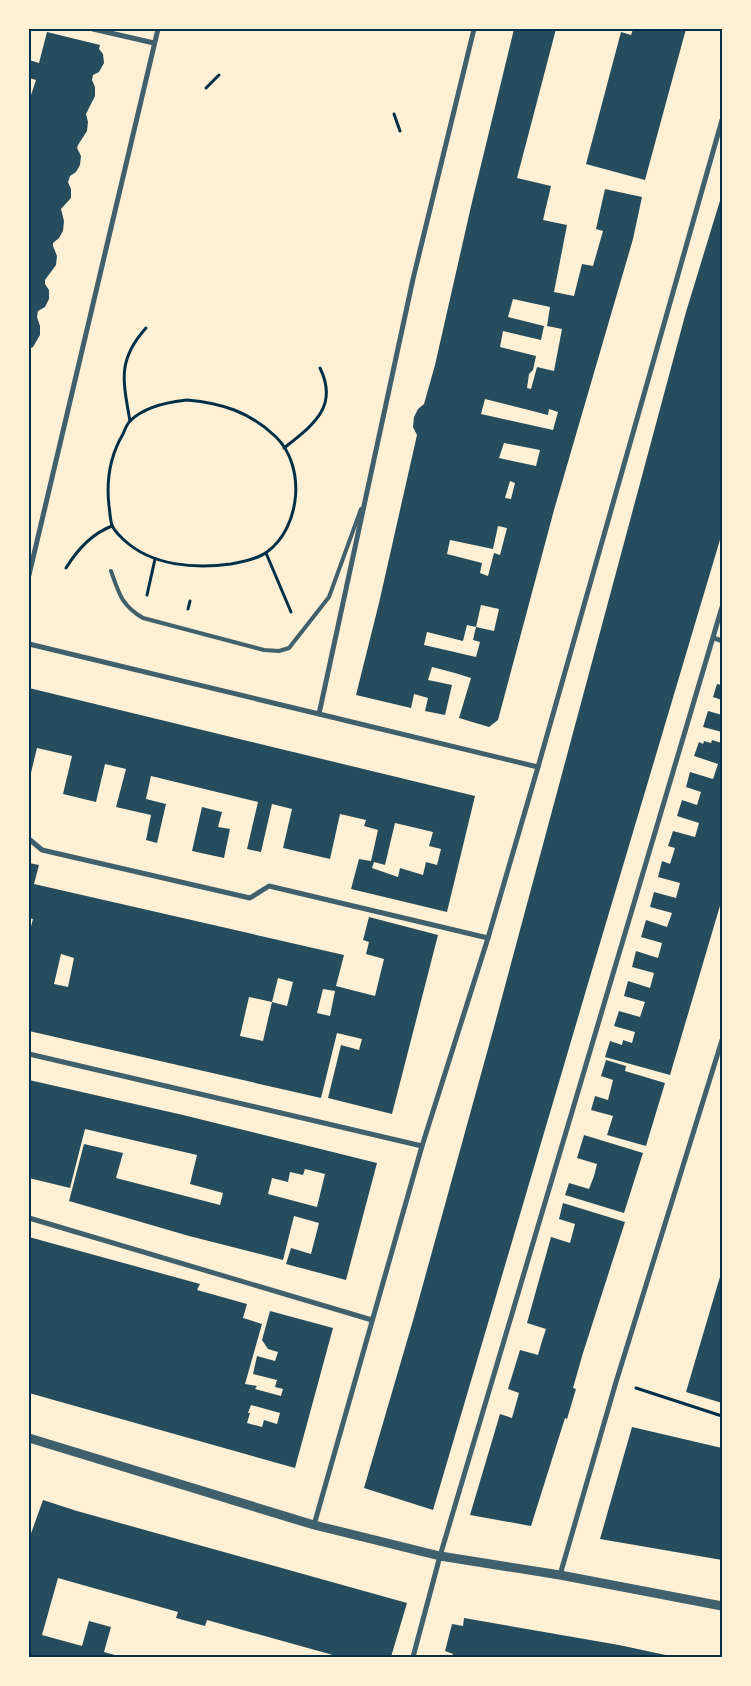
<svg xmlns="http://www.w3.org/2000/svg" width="751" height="1686" viewBox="0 0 751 1686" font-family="Helvetica,sans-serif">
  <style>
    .building { fill: #264d5e; fill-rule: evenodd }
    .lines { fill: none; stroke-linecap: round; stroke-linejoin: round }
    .path { stroke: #003049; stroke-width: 3 }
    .service { stroke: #3f606c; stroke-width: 4 }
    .minor { stroke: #3f606c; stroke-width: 5 }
    .tertiary { stroke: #3f606c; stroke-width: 9 }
    .neatline { fill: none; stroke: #003049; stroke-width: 2 }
  </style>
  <rect width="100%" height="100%" fill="#fdf0d5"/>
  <g class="building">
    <path d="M514,29h42l-39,149 34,8 -8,34 24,5 -13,67 20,4 8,-32 11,2 10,-35 -7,-2 9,-40 37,8 -9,42 -79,271 -56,210 -9,7 -30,-9 12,-40 -16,-5 -23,-6 -4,13 24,5 -7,30 -20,-4 3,-13 -14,-4 -3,14 -55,-13 23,-92 38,-168 -4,-8 1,-10 4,-8 6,-5 11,-39 37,-163zM513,299l37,8 -3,19 15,3 -8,42 -17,-4 -6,22 -4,-1 2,-14 4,-4 3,-14 -36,-9 3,-16 38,9 3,-14 -36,-9zM485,399l63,16 1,-6 9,3 -5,18 -72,-16zM504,443l36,7 -4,16 -37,-8zM510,481l5,2 -4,16 -6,-1zM498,526l9,2 -7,27 -6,-2 -6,23 -8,-3 2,-10 -35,-9 3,-14 43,9zM481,605l18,4 -5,22 -18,-4zM467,625l9,2 -3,13 7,2 -4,15 -52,-12 3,-13 36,9z"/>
    <polygon points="633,29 686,29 645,180 586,164 621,32 631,35"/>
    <polygon points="47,32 100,45 99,49 103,54 104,63 99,72 93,75 92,80 95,87 95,96 86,114 88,122 87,131 78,145 77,148 81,156 80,165 76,172 70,176 68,182 71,189 71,198 61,209 64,221 63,231 59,238 53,243 53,246 57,256 56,265 45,280 45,284 49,290 49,299 45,307 38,311 37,317 40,326 40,335 33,347 29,349 29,98 30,98 36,80 29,78 29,60 39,63"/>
    <polygon points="722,194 722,533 592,970 433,1510 364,1488 414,1317 494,1027 686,312"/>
    <polygon points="717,684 722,685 722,700 713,697"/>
    <path d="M29,688l446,108 -28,116 -96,-23 8,-30 12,2 7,-31 -14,-4 2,-6 -26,-6 -10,45 -47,-11 9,-39 -20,-5 -11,48 -14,-3 11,-47 -107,-26 -5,23 20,5 -9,39 -11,-3 5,-25 -35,-8 10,-38 -21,-5 -9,38 -33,-8 9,-38 -35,-8 -8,33zM395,823l38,9 -4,14 12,3 -4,16 -11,-3 -3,13 -23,-7 -2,9 -26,-9 2,-6 11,3z"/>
    <polygon points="708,711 722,715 722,732 703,727"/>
    <polygon points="712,740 722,743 722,899 670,1075 605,1057 610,1041 622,1045 623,1040 632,1043 635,1032 614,1026 619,1011 640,1017 645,1002 624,996 628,981 650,988 654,973 632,967 636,951 658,958 662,943 641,937 646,920 667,927 672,913 650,907 654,892 676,898 680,883 658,877 662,861 670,864 675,848 668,846 673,831 695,837 699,823 677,816 682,800 697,805 701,792 686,787 690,772 713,779 718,764 694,756 699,742 703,744 704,741 711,743"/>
    <polygon points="202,807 222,812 218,827 230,829 224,858 192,851"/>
    <path d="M29,863l10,2 -5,19 310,71 -8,31 39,10 9,-37 -18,-5 3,-12 -6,-2 6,-23 69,18 -46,179 -64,-16 13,-53 18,5 3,-11 -25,-6 -16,65 -292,-67v-97l4,-15 -4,-1zM61,954l13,4 -6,29 -14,-3zM278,978l15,4 -6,24 -15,-4 -9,39 -23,-5 9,-39 23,5zM323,989l12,2 -5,25 -13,-3z"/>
    <polygon points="606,1060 626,1066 625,1071 665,1083 646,1146 607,1135 613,1116 591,1110 595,1096 608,1100 613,1080 601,1076"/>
    <path d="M29,1080l154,35 194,48 -31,117 -60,-16 5,-16 20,6 8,-31 -25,-7 -11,44 -94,-24 -120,-35 15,-57 39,9 -7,25 104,27 3,-12 -33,-9 7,-29 -112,-26 -15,59 -41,-10zM305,1169l20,5 -8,33 -49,-13 4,-16 16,4 2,-10 13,3z"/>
    <polygon points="584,1135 643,1153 624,1213 565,1195 569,1183 589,1189 594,1176 597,1164 577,1158"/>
    <polygon points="563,1203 625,1222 583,1353 573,1388 576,1389 567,1419 565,1418 531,1526 470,1515 500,1414 512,1418 519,1393 508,1389 520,1350 538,1355 542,1341 546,1329 527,1323 551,1237 570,1243 575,1224 559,1219"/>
    <path d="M29,1237l171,47 -3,6 50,14 -4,14 19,6 -17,60 12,2 -2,3 26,7 2,-7 -8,-2 2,-7 -24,-6 4,-18 18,5 3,-9 -10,-3 -6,-9 8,-29 63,17 -38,140 -266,-75zM251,1405l29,8 -3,11 -13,-4 -2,7 -15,-4 3,-10h-2z"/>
    <polygon points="722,1270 722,1403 686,1392"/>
    <polygon points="632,1427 722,1448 722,1560 600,1539"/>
    <polygon points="43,1500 77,1511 407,1603 391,1657 340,1657 207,1620 205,1626 176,1618 178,1612 58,1578 42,1635 82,1646 89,1621 111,1627 104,1652 122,1657 29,1657 29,1539"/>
    <polygon points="464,1618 619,1645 675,1657 452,1657 453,1654 445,1651 452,1624 463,1626"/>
  </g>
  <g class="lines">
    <g class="path">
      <polyline points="206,88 219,75"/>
      <polyline points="394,114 400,131"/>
      <path d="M187,400c35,3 63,12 89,37 30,29 25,90 -9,115 -9,7 -25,10 -36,12 -36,5 -79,2 -107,-24 -4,-4 -10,-9 -12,-15 -2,-5 -2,-13 -3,-19 -3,-26 1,-50 14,-72 2,-5 4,-10 7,-13 14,-14 38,-19 57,-21z"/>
      <path d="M130,421c-7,-40 -13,-61 16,-93"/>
      <path d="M284,448c29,-23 55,-41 36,-80"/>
      <polyline points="266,553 291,612"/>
      <path d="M66,568c11,-18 25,-34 46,-42"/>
      <polyline points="147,595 155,559"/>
      <polyline points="188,609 190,601"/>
      <polyline points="636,1388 722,1416"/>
    </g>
    <path class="service" d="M111,571c8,22 10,34 32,47l121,32 15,1 10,-3 40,-51 32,-88"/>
    <g class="minor">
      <polyline points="93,29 154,43"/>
      <polyline points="29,575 158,29"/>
      <polyline points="714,638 722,641"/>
      <polyline points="29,644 319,714 413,279 474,29"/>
      <polyline points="319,714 538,767"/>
      <polyline points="29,839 42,850 250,898 269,886 488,938"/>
      <polyline points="29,1054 422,1146"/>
      <polyline points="29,1218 372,1320"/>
      <polyline points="314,1525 422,1146 488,938 538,767 722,120"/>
      <polyline points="560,1575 616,1382 722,1040"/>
      <polyline points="413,1657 440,1556 722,607"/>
    </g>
    <polyline class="tertiary" points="29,1438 314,1525 440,1556 560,1575 722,1606"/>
  </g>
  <rect width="751" height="1686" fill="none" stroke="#fdf0d5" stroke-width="60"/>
  <rect x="30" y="30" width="691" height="1626" class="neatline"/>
</svg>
